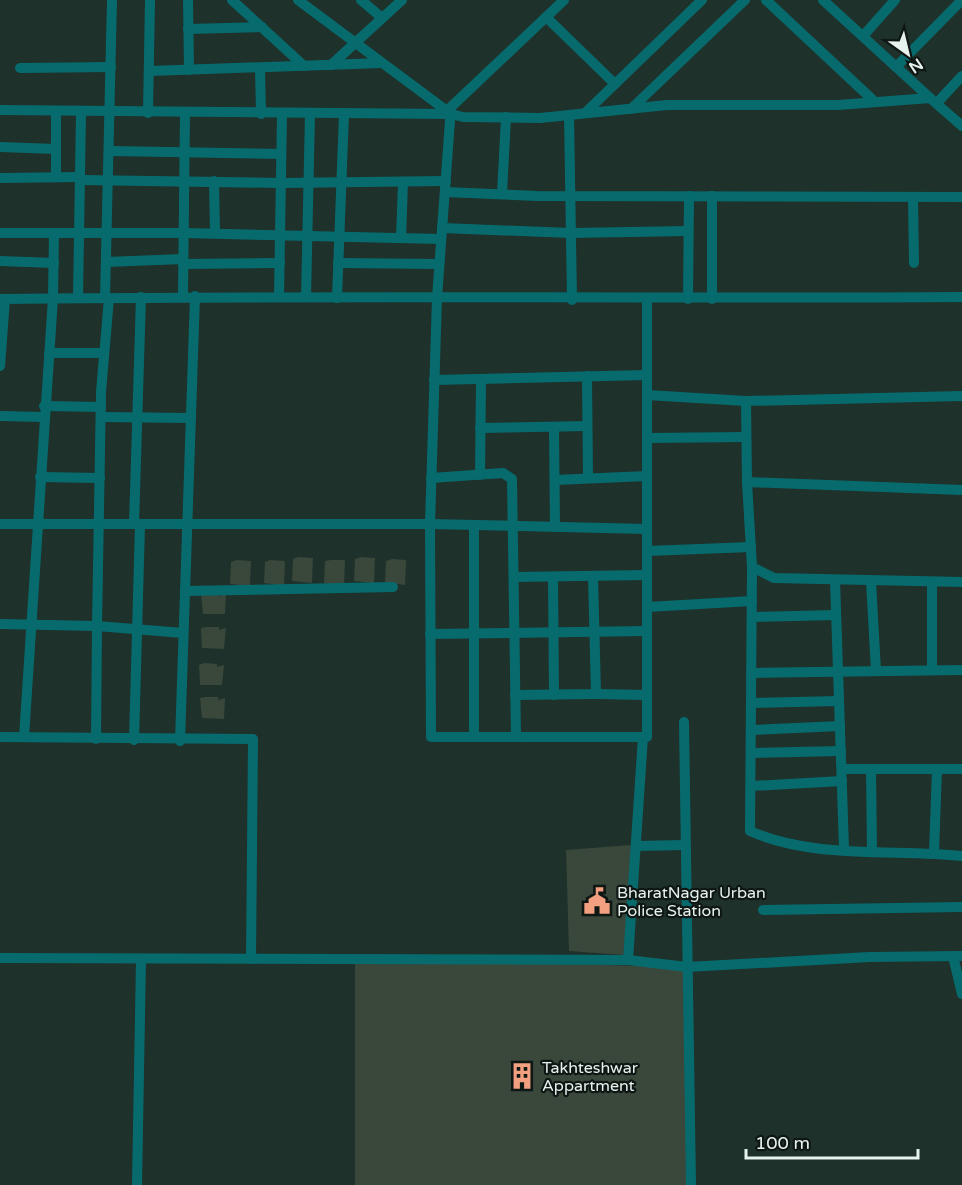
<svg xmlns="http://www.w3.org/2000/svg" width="962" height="1185" viewBox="0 0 962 1185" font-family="'Varela Round',sans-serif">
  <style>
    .building { fill: #3a483b }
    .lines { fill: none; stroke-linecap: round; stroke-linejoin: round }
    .street { stroke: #076b6e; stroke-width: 10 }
    .labels { text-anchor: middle; stroke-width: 4.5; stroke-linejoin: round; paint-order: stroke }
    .poi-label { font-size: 16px; fill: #e6f2ee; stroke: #0f1714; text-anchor: start }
  </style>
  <rect width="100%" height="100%" fill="#1e312b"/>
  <g class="building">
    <polygon points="298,557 313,558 312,583 292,581 293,559"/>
    <polygon points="361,557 375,558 374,583 354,581 355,559"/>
    <polygon points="392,559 406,560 405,585 385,582 386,561"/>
    <polygon points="237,560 251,561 250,586 230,584 231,562"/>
    <polygon points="270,560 285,561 284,586 264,583 265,562"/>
    <polygon points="331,560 345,560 344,586 324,583 325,561"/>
    <polygon points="219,593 219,596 226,594 225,614 203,614 201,594"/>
    <polygon points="206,627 219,627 219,630 226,628 224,649 202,648 201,628"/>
    <polygon points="204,663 217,664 217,667 224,665 222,685 200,685 199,665"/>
    <polygon points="205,697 218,697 218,700 225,698 224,719 202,718 200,698"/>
    <polygon points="631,845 624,955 569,951 566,850"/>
    <polygon points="355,959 687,967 691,1185 355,1185"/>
  </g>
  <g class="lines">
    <g class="street">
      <polyline points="188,0 189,70"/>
      <polyline points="232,0 304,66"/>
      <polyline points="298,0 451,114 463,117 540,118 667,105 838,105 930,98 962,126"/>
      <polyline points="361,0 382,18"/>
      <polyline points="564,0 451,107 437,298 430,524 431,737 647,737 647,299"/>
      <polyline points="766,0 875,102"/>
      <polyline points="823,0 930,98"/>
      <polyline points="546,17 615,84"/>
      <polyline points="188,29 262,27"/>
      <polyline points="863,36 895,0"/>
      <polyline points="331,65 402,0"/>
      <polyline points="896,67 962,0"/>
      <polyline points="20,68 111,67"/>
      <polyline points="260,68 261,114"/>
      <polyline points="149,71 381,63"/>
      <polyline points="937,103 962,76"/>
      <polyline points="631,109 745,0"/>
      <polyline points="0,110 450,114"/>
      <polyline points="148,113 150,0"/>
      <polyline points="585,113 702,0"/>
      <polyline points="569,115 572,300"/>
      <polyline points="0,147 56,149"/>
      <polyline points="109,151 281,154"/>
      <polyline points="56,177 56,111"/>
      <polyline points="0,178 81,177"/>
      <polyline points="81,180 281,183 446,181"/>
      <polyline points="214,181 215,233"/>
      <polyline points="445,192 537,196 962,197"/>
      <polyline points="502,194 506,117"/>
      <polyline points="712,196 712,299"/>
      <polyline points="913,197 914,263"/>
      <polyline points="442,228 571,233 688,231"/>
      <polyline points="0,233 184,233 441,239"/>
      <polyline points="401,238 403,182"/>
      <polyline points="0,261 54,263"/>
      <polyline points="106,262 183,259"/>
      <polyline points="338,263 439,264"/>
      <polyline points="183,264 280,263"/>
      <polyline points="183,296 185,113"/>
      <polyline points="279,297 282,114"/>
      <polyline points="306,297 310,114"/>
      <polyline points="78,298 81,112"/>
      <polyline points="105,298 112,0"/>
      <polyline points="337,298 344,114"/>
      <path d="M0,299c321,-4 641,0 962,-2"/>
      <polyline points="688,299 689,196"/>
      <polyline points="49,353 104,353"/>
      <polyline points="0,366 5,299"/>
      <polyline points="587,376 588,478"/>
      <polyline points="434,380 647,375"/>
      <polyline points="647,395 746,401"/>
      <polyline points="962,396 746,401 747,482 752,567 774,578 962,582"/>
      <polyline points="44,406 101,407"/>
      <polyline points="0,416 44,417"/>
      <polyline points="101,417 191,418"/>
      <polyline points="554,427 555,527"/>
      <polyline points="480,428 587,426"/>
      <polyline points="647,438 746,437"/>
      <polyline points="480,475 481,379"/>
      <polyline points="40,477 100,478"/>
      <polyline points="431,478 503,473 512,479 516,737"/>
      <polyline points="555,480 647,476"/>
      <polyline points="747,482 962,490"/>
      <polyline points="0,524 430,524 647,529"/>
      <polyline points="134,524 141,297"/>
      <polyline points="474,525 474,737"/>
      <polyline points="647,551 751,547"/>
      <path d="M752,567l-2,264c62,28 144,18 212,25"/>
      <polyline points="514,577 647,575"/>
      <polyline points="553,577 554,695"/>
      <polyline points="835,580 844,849"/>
      <polyline points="871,581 876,671"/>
      <polyline points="932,582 932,670"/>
      <polyline points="185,591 393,587"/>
      <polyline points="647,607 752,601"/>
      <polyline points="752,617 836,615"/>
      <polyline points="0,624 97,626 101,392 109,298"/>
      <polyline points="430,634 647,631"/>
      <polyline points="751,673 962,670"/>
      <polyline points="596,694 647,695"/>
      <polyline points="515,695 596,694 593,576"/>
      <polyline points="751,703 839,701"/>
      <polyline points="684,722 691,1185"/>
      <polyline points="751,730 840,726"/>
      <polyline points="0,737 253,739 251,959"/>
      <polyline points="24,737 53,298 54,233"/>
      <polyline points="96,739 97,626 183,633"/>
      <polyline points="134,740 140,525"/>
      <polyline points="180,741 195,296"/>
      <polyline points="751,753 841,751"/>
      <polyline points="842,769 962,769"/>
      <polyline points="871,769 872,852"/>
      <polyline points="751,786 842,781"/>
      <polyline points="636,846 685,845"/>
      <polyline points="934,853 937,769"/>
      <polyline points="763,910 962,907"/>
      <polyline points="953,956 962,994"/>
      <polyline points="0,958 628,960 687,967 870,957 962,956"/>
      <polyline points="628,960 643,737"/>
      <polyline points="137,1185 141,959"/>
    </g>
  </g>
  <defs>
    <symbol id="civic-bare" viewBox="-9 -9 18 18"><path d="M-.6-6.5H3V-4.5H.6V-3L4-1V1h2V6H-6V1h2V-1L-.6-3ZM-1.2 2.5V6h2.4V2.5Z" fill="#f2a07f" stroke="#0f1714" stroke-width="2.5" paint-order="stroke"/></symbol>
    <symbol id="building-bare" viewBox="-9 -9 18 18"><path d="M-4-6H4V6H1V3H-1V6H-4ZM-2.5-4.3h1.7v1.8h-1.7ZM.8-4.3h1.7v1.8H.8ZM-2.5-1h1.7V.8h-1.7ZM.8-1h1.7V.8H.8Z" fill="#f2a07f" stroke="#0f1714" stroke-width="2.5" paint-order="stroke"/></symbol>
  </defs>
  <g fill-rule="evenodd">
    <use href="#civic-bare" x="578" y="882" width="38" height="38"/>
    <use href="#building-bare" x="503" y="1057" width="38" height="38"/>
  </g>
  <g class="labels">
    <g class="poi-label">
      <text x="617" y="898">BharatNagar Urban<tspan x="617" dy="18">Police Station</tspan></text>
      <text x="542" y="1073">Takhteshwar<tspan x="542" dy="18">Appartment</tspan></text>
    </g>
  </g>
  <g transform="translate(908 54) rotate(146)" stroke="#0f1714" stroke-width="4.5" paint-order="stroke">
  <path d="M0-4.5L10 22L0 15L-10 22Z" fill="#e6f2ee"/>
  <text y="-9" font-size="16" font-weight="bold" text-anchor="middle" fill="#e6f2ee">N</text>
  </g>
  <path d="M746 1149v9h172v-9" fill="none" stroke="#e6f2ee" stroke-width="3"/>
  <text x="755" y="1149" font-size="18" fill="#e6f2ee" stroke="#0f1714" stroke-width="4.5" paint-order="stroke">100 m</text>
</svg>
